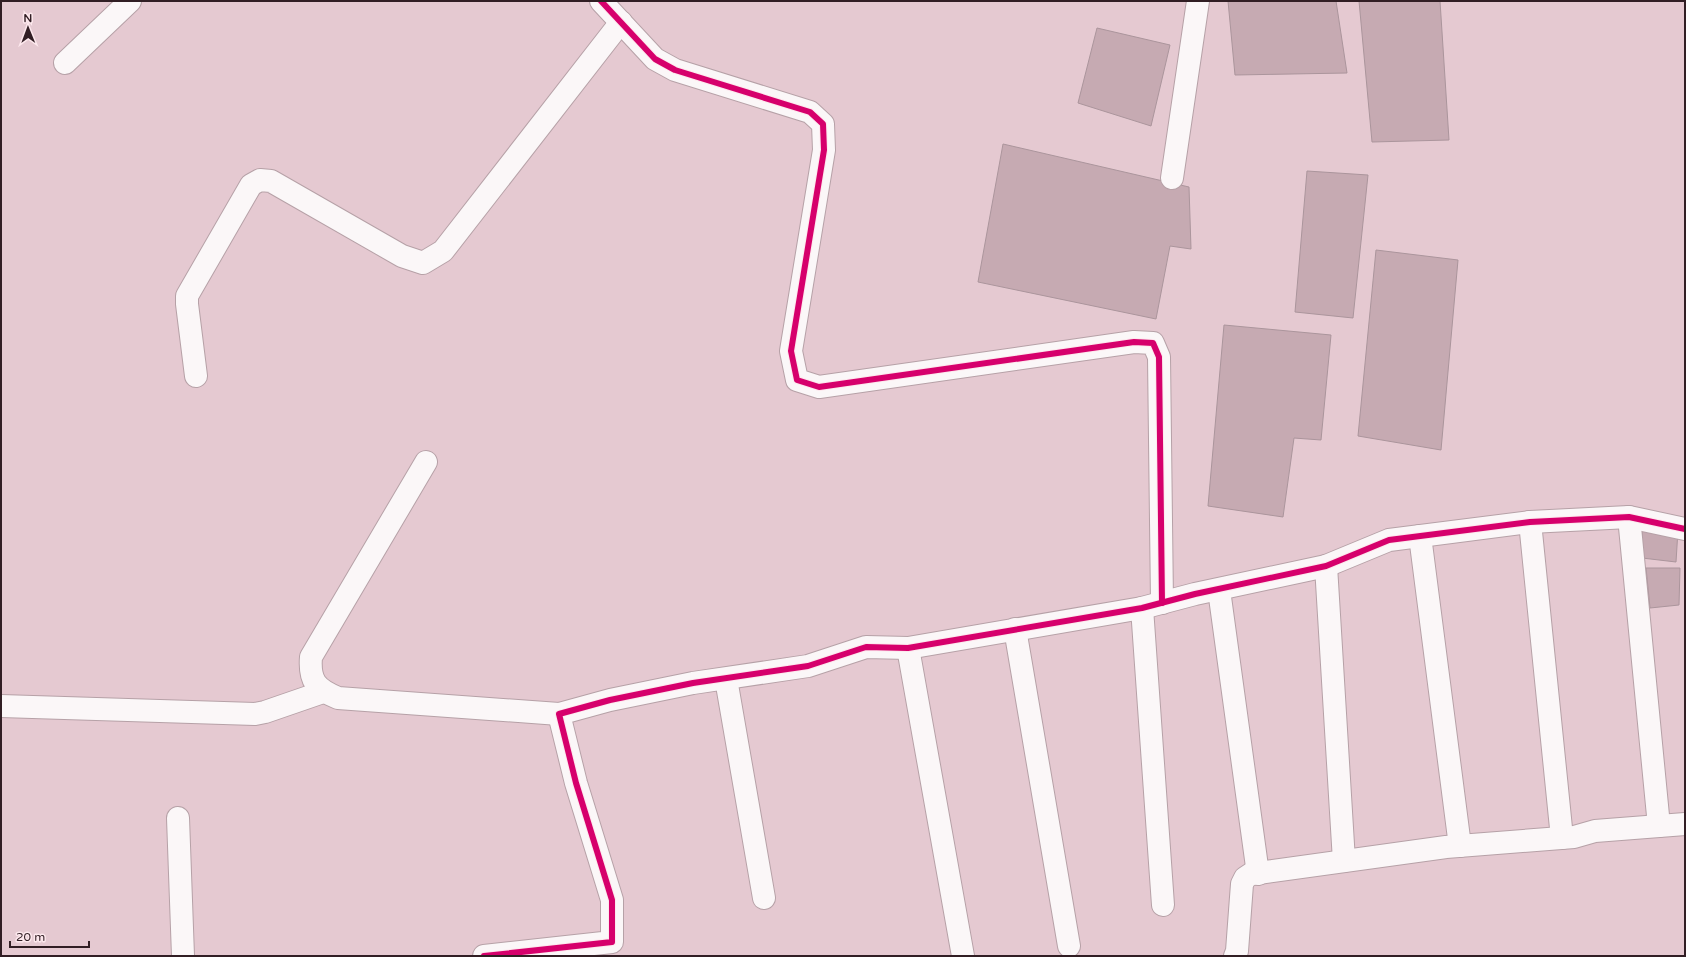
<svg xmlns="http://www.w3.org/2000/svg" width="1686" height="957" viewBox="0 0 1686 957" font-family="'Varela Round',sans-serif">
  <style>
    .building { fill: #c6aab2; stroke: #ab959c }
    .lines { fill: none; stroke-linecap: round; stroke-linejoin: round }
    .minor-casing { stroke: #b6a1a7; stroke-width: 24 }
    .minor { stroke: #fbf7f8; stroke-width: 22 }
    .cycleway-casing { stroke: #fde8ed; stroke-width: 8 }
    .cycleway { stroke: #d6006c; stroke-width: 6 }
  </style>
  <rect width="100%" height="100%" fill="#e5c9d1"/>
  <g class="building">
    <polygon points="1228,1 1336,1 1347,73 1235,75"/>
    <polygon points="1359,1 1440,1 1449,140 1372,142"/>
    <polygon points="1097,28 1170,45 1151,126 1078,103"/>
    <polygon points="1003,144 1189,187 1191,249 1170,246 1156,319 978,282"/>
    <polygon points="1307,171 1368,175 1353,318 1295,312"/>
    <polygon points="1376,250 1458,260 1441,450 1358,436"/>
    <polygon points="1224,325 1331,335 1321,440 1294,438 1283,517 1208,506"/>
    <polygon points="1642,530 1678,530 1676,562 1642,558"/>
    <polygon points="1646,568 1680,568 1679,605 1650,608"/>
  </g>
  <g class="lines">
    <defs>
      <g id="minor">
        <polyline points="601,1 655,59 675,70 810,112 823,124 824,150 791,351 797,380 819,387 1134,342 1153,343 1159,357 1162,603"/>
        <polyline points="65,63 130,1"/>
        <polyline points="1172,178 1198,1"/>
        <polyline points="196,376 187,304 187,296 251,185 260,180 271,181 402,256 423,263 443,251 621,22"/>
        <path d="M426,462l-115,195c-2,24 5,32 27,41l221,16"/>
        <polyline points="1629,517 1659,826"/>
        <polyline points="1530,522 1562,838"/>
        <polyline points="1420,536 1460,846"/>
        <polyline points="1326,566 1344,861"/>
        <polyline points="1219,590 1258,874"/>
        <polyline points="1142,608 1163,905"/>
        <polyline points="1015,629 1069,946"/>
        <polyline points="908,648 963,956"/>
        <polyline points="726,679 764,898"/>
        <polyline points="1,706 255,714 265,712 323,692"/>
        <polyline points="178,818 183,956"/>
        <polyline points="484,956 612,942 612,900 576,783 559,714 610,700 693,683 808,666 866,647 908,648 1142,608 1195,594 1326,566 1389,540 1530,522 1629,517 1685,529"/>
        <polyline points="1235,956 1237,951 1242,884 1245,878 1251,874 1446,847 1574,837 1595,831 1685,824"/>
      </g>
    </defs>
    <use href="#minor" class="minor-casing"/>
    <use href="#minor" class="minor"/>
    <defs>
      <g id="cycleway">
        <polyline points="601,1 655,59 675,70 810,112 823,124 824,150 791,351 797,380 819,387 1134,342 1153,343 1159,357 1162,603"/>
        <polyline points="484,956 612,942 612,900 576,783 559,714 610,700 693,683 808,666 866,647 908,648 1142,608 1195,594 1326,566 1389,540 1530,522 1629,517 1685,529"/>
      </g>
    </defs>
    <use href="#cycleway" class="cycleway-casing"/>
    <use href="#cycleway" class="cycleway"/>
  </g>
  <rect width="1686" height="957" fill="none" stroke="#311e24" stroke-width="4"/>
  <g transform="translate(28 28) rotate(359)" stroke="#fde8ed" stroke-width="3" paint-order="stroke">
  <path d="M0-3L7 15L0 10L-7 15Z" fill="#311e24"/>
  <text y="-6" font-size="11" font-weight="bold" text-anchor="middle" fill="#311e24">N</text>
  </g>
  <path d="M10 941v6h79v-6" fill="none" stroke="#311e24" stroke-width="2"/>
  <text x="16" y="941" font-size="12" fill="#311e24" stroke="#fde8ed" stroke-width="3" paint-order="stroke">20 m</text>
</svg>
